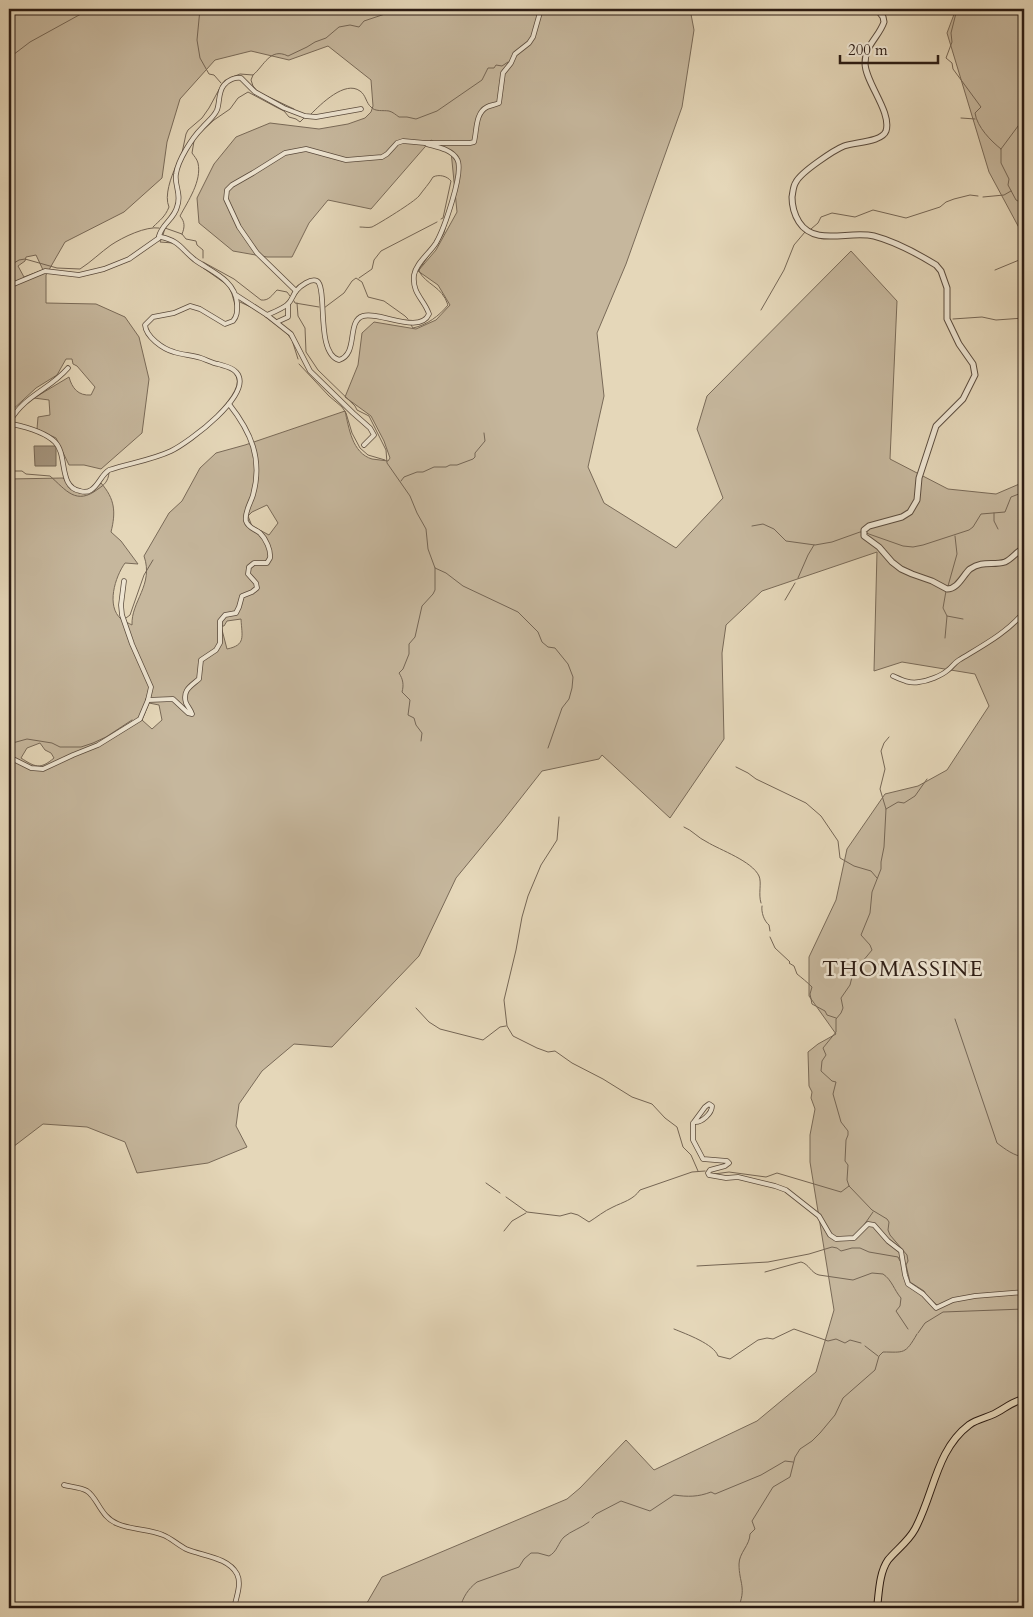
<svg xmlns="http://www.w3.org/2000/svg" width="1033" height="1617" viewBox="0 0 1033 1617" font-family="Cardo,serif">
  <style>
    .green { fill: #c6b79d; stroke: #796a58; fill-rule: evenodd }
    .water { fill: #a69781; stroke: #756655 }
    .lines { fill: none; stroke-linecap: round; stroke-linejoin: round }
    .stream { stroke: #756655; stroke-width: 1 }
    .minor-casing { stroke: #5a4b3d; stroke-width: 5.5 }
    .tertiary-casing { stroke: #5a4b3d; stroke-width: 7 }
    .primary-casing { stroke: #2c1c14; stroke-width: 8 }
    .minor { stroke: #eee5d2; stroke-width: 4 }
    .tertiary { stroke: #eee5d2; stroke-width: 5 }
    .primary { stroke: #e5d7b9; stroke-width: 6 }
    .labels { text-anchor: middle; stroke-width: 5; stroke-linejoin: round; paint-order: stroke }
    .neighbourhood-label { font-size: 22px; letter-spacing: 1px; fill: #2c1c14; stroke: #eee5d2 }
  </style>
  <rect width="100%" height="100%" fill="#e5d7b9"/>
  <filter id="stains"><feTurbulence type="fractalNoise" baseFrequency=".004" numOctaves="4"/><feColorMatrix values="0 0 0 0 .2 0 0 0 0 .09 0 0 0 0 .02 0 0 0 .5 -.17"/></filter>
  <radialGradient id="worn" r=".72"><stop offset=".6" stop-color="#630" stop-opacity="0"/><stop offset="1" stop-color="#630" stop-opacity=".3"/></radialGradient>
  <g class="green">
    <path d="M9,9h681l4,21 -12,77 -56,157 -29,69 7,63 -16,71 16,36 72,45 47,-50 -26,-69 10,-33 144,-145 46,50 -7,158 58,30 48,5 28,-12v1126h-660l18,-31 185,-78 13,-11 46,-48 28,30 103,-49 59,-49 18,-62 -24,-148v-27l5,-26 -4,-11 1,-6 -3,-6 -1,-34 10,-8 18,-10 -27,-38v-39l27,-57 11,-51 38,-55 33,-8 29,-16 42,-64 -14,-32 -73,-12 -28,9 3,-119 -115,39 -36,34 -4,28 2,86 -54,79 -68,-63 -3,4 -57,12 -40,51 -46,56 -37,78 -87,91 -38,-3 -32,27 -23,33 -3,22 11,21 -39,16 -71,10 -12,-31 -38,-15 -44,-3 -34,26v-671l54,-1 10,10 16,3 12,-8c14,16 15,29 10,49l10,9 17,23 -13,-1c-10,14 -19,43 -4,56 3,3 8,4 11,6 -1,-24 22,-40 12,-69l25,-43 13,-12 18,-33 16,-15 29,-8 100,-34c4,17 7,42 27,48 5,1 11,1 16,2l2,-3 -6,-17 -13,-25 -26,-19 13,-32 4,-32 12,-11 42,7 20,-9 14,-15 -12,-20 -20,-14 18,-21 21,-38 -6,-61 -20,-11 -60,69 -43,-9 -19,23 -17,34h-25l-34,-6 -34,-28 -2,-25 17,-34 22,-27 34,-14 49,6 29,-5 17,-6 6,-6 2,-6 -2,-26 -43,-34 -39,14 -38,-9 -36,9 -35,39 -13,43 -5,36 -38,34 -59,30 -19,33v28l50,1 29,13 14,20 10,42 -7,54 -41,36 -17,-4h-15l-13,-27 -19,-9 1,-12 12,-2 -1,-15 -15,-2 35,-21c3,11 9,19 22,18l4,-8 -18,-21 -4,-2 -1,-5h-6l-9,16 -21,13 -27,25zM36,255l7,15 -19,7 -6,-11 7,-5 1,-4zM267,505l11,18 -9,12 -17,-9 -4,-10 4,-4zM241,619c1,18 5,26 -14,30l-6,-23h3l3,-5zM149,703l10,2 3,15 -10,9 -10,-9zM40,743l5,7 6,3 3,5c-14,12 -19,9 -33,0l6,-10z"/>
    <polygon points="956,9 1024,9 1024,237 989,172 947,33"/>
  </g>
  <polygon class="water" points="34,446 56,446 56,466 35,466"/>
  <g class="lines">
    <g class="stream">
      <polyline points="200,9 197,40 200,58 209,74 214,75 221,83"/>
      <polyline points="456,9 464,10 469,9"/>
      <path d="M957,9l-6,24 1,9 -6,16 6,5 1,6 28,38 -6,6c2,14 16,28 26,36v14l8,16 -1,6 8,15 8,4"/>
      <polyline points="9,58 30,42 90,9"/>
      <polyline points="253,75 251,80 253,86 258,92 294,109"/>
      <path d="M230,78l10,-4 13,1c11,-9 17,-28 35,-19l19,-9 8,-5 11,-4 13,-11 11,-2 9,2 5,-6 27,-9 2,-3"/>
      <path d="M311,114c10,-10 34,-34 49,-23 6,4 6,12 11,16 4,5 12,3 18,4 4,1 7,4 10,6h8l9,2 21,-8 45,-31 6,-12h6l2,-3 6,1 6,-4"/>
      <polyline points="961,118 975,119"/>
      <polyline points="201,132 214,120 230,109 238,98 248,92 276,107 284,111 289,117 296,119 300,122 304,118"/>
      <polyline points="1001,149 1024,118"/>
      <polyline points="182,153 186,134 188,130 202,118 209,108 222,84 226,80"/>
      <polyline points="983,197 1004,195 1011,191"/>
      <path d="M153,227c7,-7 12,-10 16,-20 -5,-11 2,-30 7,-41"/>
      <path d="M360,227c4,0 8,1 12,0 8,-4 42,-25 47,-31 5,-7 10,-12 14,-19 6,-3 14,-1 18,4l-8,37 -2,1"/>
      <polyline points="811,229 818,223 821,217 832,213 855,217 873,210 906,218 940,207 946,202 954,199 970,195 978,196"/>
      <path d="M182,234c3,-7 3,-12 -2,-18 8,-15 22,-35 18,-53 -1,-4 -4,-7 -6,-10l2,-12"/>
      <polyline points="163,235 165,228 182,234 186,239 196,241 197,245 203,250 203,258"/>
      <polyline points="161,240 160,242 173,243"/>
      <polyline points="437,245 444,233 447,221"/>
      <polyline points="178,247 194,261"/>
      <path d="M203,262l31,17 27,21c8,1 11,-5 16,-10l10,2 3,4"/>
      <polyline points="199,265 226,284"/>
      <path d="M9,266l10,-6 6,-1 32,9 23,1c11,-7 21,-17 31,-24 12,-8 35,-19 48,-17"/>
      <polyline points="995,270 1024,258"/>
      <polyline points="359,278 372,269 374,260 381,251 437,222"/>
      <polyline points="229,287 232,294 235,305"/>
      <polyline points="294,301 295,303 319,307"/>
      <polyline points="240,302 255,309 279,327"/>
      <polyline points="297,303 298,316 305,328 306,352 318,370 355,406 357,410 369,416 386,450 387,463 410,496 417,513 426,529 428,549 435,568 446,573 463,586 518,612 538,632 542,642 548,647 555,648 568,664 573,677 572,688 569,699 562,708 548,748"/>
      <polyline points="324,308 344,293 352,281 356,278 362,282 368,297 384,301 405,316 408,319"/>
      <polyline points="761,310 784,270 794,245 805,232"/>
      <polyline points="953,319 982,317 996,320 1024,318"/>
      <path d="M411,325l2,3c14,-3 26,-12 35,-23 -6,-19 -22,-20 -29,-34l1,-3 14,-20"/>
      <polyline points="285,331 292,340 298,359"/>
      <polyline points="299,364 329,396 342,407 346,413 352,433 360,448 368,455 385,460"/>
      <path d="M9,471h13l4,3 24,2c16,14 26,30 48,13 6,-4 10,-7 11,-16"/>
      <polyline points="401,481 404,477 417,472 423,472 434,467 446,467 450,465 457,465 473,459 475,457 475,453 485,441 484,433"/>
      <polyline points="994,513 994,521 998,529"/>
      <polyline points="752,526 763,524 774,529 786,541 815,545 832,542 860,532 863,532"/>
      <polyline points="866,533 903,546 913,547 923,545 969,530 973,527 981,514 1005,512 1011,497 1024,492"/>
      <polyline points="798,578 808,555 814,545"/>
      <polyline points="948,586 957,554 955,536"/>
      <polyline points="785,600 795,583"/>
      <polyline points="947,616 963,619"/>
      <polyline points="126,618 130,615 144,575 153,560"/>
      <polyline points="945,638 947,616 943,608 946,591"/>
      <polyline points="889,737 884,743 881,751 885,769 880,789 886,809 884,847 881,862 881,869 872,892 870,913 861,935 870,945 872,950 853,973 850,985 841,998 843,1008 841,1013 836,1019 836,1032 823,1048 826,1055 822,1061 821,1071 832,1081 836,1082 833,1094 841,1122 848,1131 848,1135 846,1140 845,1161 848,1165 847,1180 849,1186 872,1210 887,1219 889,1222 888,1230 890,1235 907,1255 908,1261 906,1265 910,1282 924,1291 927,1296"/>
      <path d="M421,741l1,-8 -6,-8 -2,-7 -6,-3 2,-15 -8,-8c2,-7 1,-13 -3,-19l4,-4 6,-15v-10l6,-7 7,-31 11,-12 2,-4v-22"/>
      <polyline points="9,744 27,739 52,743 60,747 81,747 93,743 106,737 132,720"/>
      <polyline points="9,754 15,758"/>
      <polyline points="736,767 748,773 756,779 806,803 821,816 838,841 840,858 854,866 871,871 877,878"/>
      <polyline points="886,809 898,802 904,803 915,796 927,779"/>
      <polyline points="559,817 557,840 541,865 528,896 522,917 516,950 504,1000 507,1026 513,1036 537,1048 548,1052 555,1051 572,1063 603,1079 632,1097 652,1104 665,1118 677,1127 683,1147 691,1155 698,1171"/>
      <path d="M684,827c8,3 14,11 23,15 13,8 45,19 52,34 3,7 -1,18 2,27"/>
      <path d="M762,906c-1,6 2,15 7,19l1,6"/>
      <path d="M770,937l5,11 15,14 -1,1 5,3 3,8c5,4 10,8 15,13l-2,7 2,10 13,7 2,4 9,3"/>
      <polyline points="416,1008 429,1022 440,1029 483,1040 500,1027 506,1026"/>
      <path d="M955,1019l42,124c8,6 17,13 27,14"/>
      <polyline points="714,1174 729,1172 766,1177 777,1173 841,1192 849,1186"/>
      <polyline points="486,1183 500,1193"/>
      <path d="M506,1197l21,15 33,4 11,-3 7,2 11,7c8,-5 15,-11 24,-15 10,-5 20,-7 27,-17l52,-18 13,-1"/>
      <polyline points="864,1225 873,1212"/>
      <polyline points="504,1231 512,1221 526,1213"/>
      <polyline points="697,1266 768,1262 809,1254 832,1247 837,1248 841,1251 852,1248 860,1248 869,1252 898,1257 900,1261"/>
      <path d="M765,1272l36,-10c8,2 10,11 18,13l34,5 19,-7 11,1c9,6 11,16 18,24l-1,8 -4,5 12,18"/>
      <polyline points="930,1299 937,1305"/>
      <path d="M674,1329c12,5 40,15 44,27l12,3 28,-19 9,-2 6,1 21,-10 34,12 8,-2 9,4 5,-3 11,3"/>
      <polyline points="918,1333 925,1323 943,1312 1024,1309"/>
      <polyline points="865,1346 878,1356"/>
      <path d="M592,1518l4,-4 25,-13 29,10 24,-16c14,2 24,2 37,-3l4,2 46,-19 24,-14 8,1"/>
      <path d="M460,1608c3,-11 8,-19 17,-26l42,-15 5,-8 7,-6h7l11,3c8,-4 9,-13 15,-19 7,-6 17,-9 25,-15"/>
      <path d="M738,1608c9,-20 1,-25 1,-44 0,-11 11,-19 11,-30l5,-5 -3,-8 21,-34 17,-10 5,-20 5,-8 12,-8 8,-8 15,-18 8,-17 32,-28 4,-14 4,-4c21,0 22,3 34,-18"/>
    </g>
    <defs>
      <g id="minor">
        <path d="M159,236c3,-12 15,-17 18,-29 5,-13 -3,-22 -1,-33 2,-14 16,-36 26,-46 5,-6 12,-11 15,-18 3,-8 1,-18 7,-25 4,-5 11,-8 17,-7l14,14 29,16 21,8 11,1 45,-8"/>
        <polyline points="9,286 45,271 79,275 104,269 129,259 159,238"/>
        <path d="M296,291l-39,-38 -18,-26 -13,-28 1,-9 5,-5 21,-12 32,-20 21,-4 40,11 36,-3 5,-3 10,-11 6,-2 22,2h45l4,-1c3,-11 1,-29 13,-35 4,-2 8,-2 12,-4l4,-30 8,-10 4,-9 14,-11 4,-6 8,-28"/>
        <polyline points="236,295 267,315 291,334 310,371 353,413 370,428 374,435 364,445"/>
        <path d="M267,315c7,-3 15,-6 21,-11 4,-4 5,-9 8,-13 4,-5 15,-13 21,-10 11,6 -2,72 22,79 20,-6 7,-39 24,-44 16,-5 57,19 66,-2 -5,-15 -17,-20 -15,-39 2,-12 15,-21 22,-32 7,-12 29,-72 21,-84 -6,-10 -20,-12 -30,-15"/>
        <polyline points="277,322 288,317 288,304"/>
        <path d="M10,421c15,-26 39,-31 58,-53"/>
        <path d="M12,424c14,3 33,8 43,18 13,13 3,45 25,49 3,1 8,1 11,-1 8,-5 10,-15 18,-20 21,-7 43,-10 62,-19 17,-8 85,-58 65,-79 -4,-5 -12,-6 -18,-8 -6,-1 -11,-4 -17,-6 -9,-3 -18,-3 -27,-6 -11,-3 -28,-15 -29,-27l8,-8 21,-4 16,-7 10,3 25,15 8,-3c5,-6 4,-11 4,-18 -2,-23 -25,-31 -42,-43 -14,-11 -15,-19 -34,-23"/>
        <path d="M893,676c9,4 17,8 26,6 9,-1 22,-6 29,-12 4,-3 6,-7 11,-10 23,-14 48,-27 65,-48"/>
        <path d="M148,700l25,-1 15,14 4,1c-1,-4 -4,-7 -6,-11 -4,-13 5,-17 13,-24l2,-19 15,-10 4,-7v-22l5,-6 11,-2 3,-6 3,-11 10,-4 5,-4 -1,-5 -8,-9 1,-7 5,-4h13l3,-5c1,-8 -4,-19 -10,-25 -5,-4 -12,-5 -14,-12 -2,-8 5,-19 7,-26 10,-36 -2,-63 -24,-91"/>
        <polyline points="9,757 31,768 43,769 73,755 98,745 140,719 148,700 151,687 132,644 122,615 121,605 124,581"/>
        <path d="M694,1122c8,1 18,-9 18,-16l-3,-2 -4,3 -11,15 -1,1v17l10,19 24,2 2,2 -4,3 -15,4 -2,3 1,2 17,3 12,-1 37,9 11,4 33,26 11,19 6,4 18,-1 14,-14 6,1 14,16 13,10 4,24 3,9 15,10 13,14 17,-8 22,-4 49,-4"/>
        <path d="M64,1485c7,2 16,2 23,6 11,7 13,26 31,33 14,6 31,5 45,11 8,3 15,10 23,14 16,7 42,8 51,25 5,10 -1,24 -3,34"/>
      </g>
      <path id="tertiary" d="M877,9l6,8 1,5c-5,15 -19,23 -19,41 0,19 27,49 21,68 -4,11 -31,11 -42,15 -10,4 -43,26 -48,36 -3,4 -3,10 -4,15 0,9 2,17 7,25 16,25 50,8 75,14 19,5 44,18 62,29l5,6 6,17v31l12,25 14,20 2,11 -12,24 -27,27 -17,52 -2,22 -7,12 -8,5 -33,9 -5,4v6l15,11 13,15 9,7 11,5 20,7 15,8c11,0 16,-14 23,-20 13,-9 23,-3 35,-7 7,-3 12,-11 19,-14"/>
      <path id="primary" d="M877,1608c2,-15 2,-35 11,-48 9,-11 20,-18 27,-31 19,-35 21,-79 54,-104 8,-6 17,-7 25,-11 10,-5 19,-13 30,-15"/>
    </defs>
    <use href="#minor" class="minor-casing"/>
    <use href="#tertiary" class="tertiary-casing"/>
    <use href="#primary" class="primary-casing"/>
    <use href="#minor" class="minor"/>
    <use href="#tertiary" class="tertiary"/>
    <use href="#primary" class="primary"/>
  </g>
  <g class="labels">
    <g class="neighbourhood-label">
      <text x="903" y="976">THOMASSINE</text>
    </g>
  </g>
  <rect width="1033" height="1617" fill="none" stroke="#e5d7b9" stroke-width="30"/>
  <rect x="10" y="10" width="1013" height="1597" fill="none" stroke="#2c1c14" stroke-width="2.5"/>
  <rect x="15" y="15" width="1003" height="1587" fill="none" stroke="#2c1c14"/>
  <path d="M840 55v8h98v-8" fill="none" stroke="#2c1c14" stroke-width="2.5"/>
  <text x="848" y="55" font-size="15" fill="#2c1c14" stroke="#eee5d2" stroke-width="4" paint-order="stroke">200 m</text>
  <rect width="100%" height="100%" filter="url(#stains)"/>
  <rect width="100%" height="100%" fill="url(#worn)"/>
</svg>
